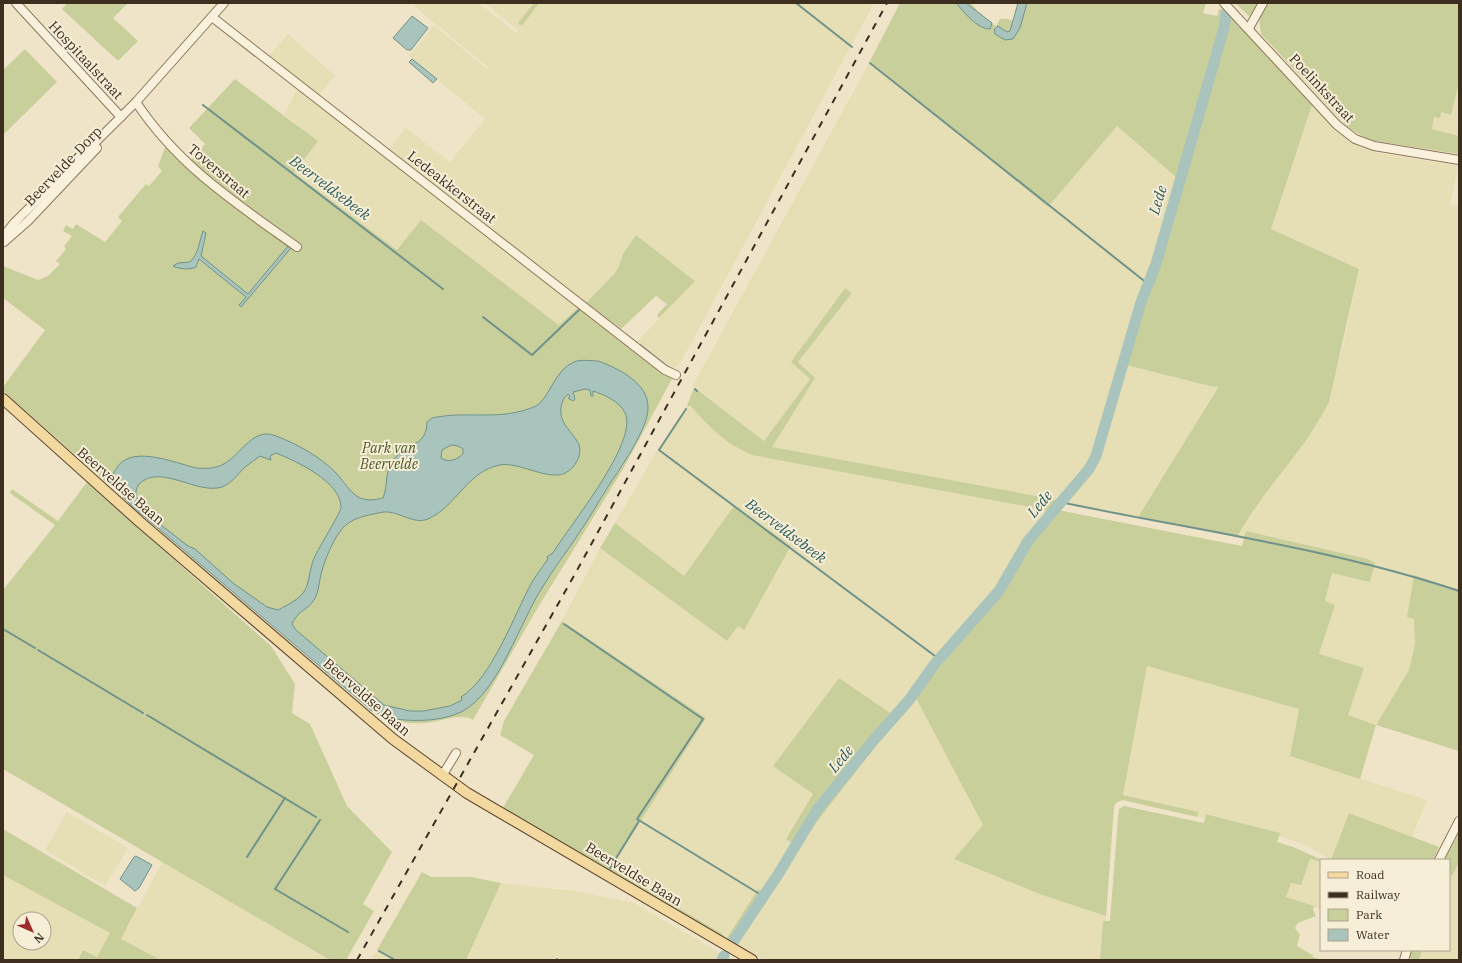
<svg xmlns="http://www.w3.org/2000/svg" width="1462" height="963" viewBox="0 0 1462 963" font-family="'IBM Plex Serif',serif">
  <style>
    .farmland { fill: #e6deb5; fill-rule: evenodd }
    .green { fill: #c9cf9b }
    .water { fill: #a9c4bc; stroke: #6f938a; fill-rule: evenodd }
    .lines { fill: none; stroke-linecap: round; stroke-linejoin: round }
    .stream { stroke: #6f938a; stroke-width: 2 }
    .river { stroke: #a9c4bc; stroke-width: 11 }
    .minor-casing { stroke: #8d765c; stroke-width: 10 }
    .major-casing { stroke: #5b4430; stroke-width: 12 }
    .minor { stroke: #faf1dc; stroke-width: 8 }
    .major { stroke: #f3d9a0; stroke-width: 10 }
    .rail { stroke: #3d2e20; stroke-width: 2; stroke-dasharray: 7 7; stroke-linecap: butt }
    .labels { text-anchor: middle; stroke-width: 4; stroke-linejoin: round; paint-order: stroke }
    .street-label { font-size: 14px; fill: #3d2e20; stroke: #f7eed8 }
    .park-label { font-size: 14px; font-style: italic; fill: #4d5a26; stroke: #f7eed8 }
    .water-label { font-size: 15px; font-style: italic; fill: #2f5d5a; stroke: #f7eed8 }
  </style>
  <rect width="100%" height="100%" fill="#f0e4c8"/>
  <g class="farmland">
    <polygon points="416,3 479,3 516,33 518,30 485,3 534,3 518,23 522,26 539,3 874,3 682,360 678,366 672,369 637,342 695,280 636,235 623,254 619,266 615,273 586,303 388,150 406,128 450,162 485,119 409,56 434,25 487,69 489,68 414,6"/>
    <polygon points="288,34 335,76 317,97 267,58"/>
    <polygon points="870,61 1048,207 1117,126 1177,178 1093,455 1086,467 1058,500 771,447 815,378 798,362 852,293 845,288 791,362 810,379 764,441 693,385"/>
    <polygon points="1459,83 1459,136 1432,129 1434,117 1441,112 1451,115"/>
    <polygon points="298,88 580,306 559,325 421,220 397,250 294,173 318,141 284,114"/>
    <polygon points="1312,105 1346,139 1360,147 1378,153 1458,166 1450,205 1459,206 1459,590 1414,575 1407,617 1414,618 1415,644 1409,670 1376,725 1347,715 1364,668 1319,655 1334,605 1325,602 1332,572 1370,582 1375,563 1368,559 1247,531 1244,539 1237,537 1249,515 1319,422 1343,347 1359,269 1271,229"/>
    <polygon points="1126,365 1214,387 1219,385 1138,517 1065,502 1097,462"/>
    <polygon points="687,406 691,406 706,424 722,438 739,449 752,455 1050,511 1024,542 997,590 936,658 893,714 839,678 773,766 813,794 786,839 793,845 764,893 758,889 727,938 723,936 724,935 611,868 706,718 562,621 600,548 727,641 738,625 744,629 791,547 734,506 684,576 615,523 658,449"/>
    <polygon points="1146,665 1299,709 1290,756 1427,800 1412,837 1349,813 1331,860 1308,846 1279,836 1279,833 1207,814 1205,818 1197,817 1199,812 1123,795"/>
    <polygon points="915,696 984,825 955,859 1042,895 1106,916 1106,921 1103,922 1100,960 764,960 735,943 797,847"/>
    <polygon points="67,812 128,848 105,886 45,850"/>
    <polygon points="1310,859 1321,862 1321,909 1286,897 1291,882 1301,885"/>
    <polygon points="163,861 177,869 330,960 161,960 121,939"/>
    <polygon points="1459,862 1459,960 1419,960 1422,950 1449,950 1449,874 1452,875"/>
    <path d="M3,875l108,58 -14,24 -14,-6 -5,9h-75zM20,919h24v24h-24z"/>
    <polygon points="501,883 581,892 634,903 722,954 718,960 466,960"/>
    <polygon points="377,950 394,960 371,960"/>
  </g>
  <g class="green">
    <polygon points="67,3 128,3 113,18 138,41 118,61 62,9"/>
    <polygon points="534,3 539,3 522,26 518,23"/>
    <path d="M900,3h71l8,10 17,13 4,-7c8,-1 12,0 17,6l9,-22h180l-3,10 14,3 2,-7 4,1 -1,13 -45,155 -60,-52 -69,81 -178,-146z"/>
    <polygon points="1235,3 1258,3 1251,15 1249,16"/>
    <polygon points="1266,3 1459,3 1459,83 1451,115 1441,112 1440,118 1434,117 1432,129 1459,136 1459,154 1376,141 1366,138 1349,128 1261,34 1259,17"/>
    <path d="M1230,11l82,94 -41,124 88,40 -30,133c-24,49 -66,87 -92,135l-99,-20 81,-131 -5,1 -88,-22 32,-101 67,-227z"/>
    <polygon points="25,49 57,82 3,135 3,70"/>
    <path d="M235,79l83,62 -24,32 103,77 24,-30 138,105 21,-19 92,73 -50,92 -85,138 -64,111c-14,-8 -34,3 -50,3 -12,1 -26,-1 -37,-5l-2,2 -226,-192 -155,-137v-4l42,-57 -42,-32v-32l35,14 10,-4 12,-12 -4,-3 10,-12 -2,-3 8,-10 -9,-5 3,-6 7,4 3,-5 29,18 17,-21 -4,-4 28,-33 3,2 13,-15 -4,-5 8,-21 19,22 20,-23 -16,-16z"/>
    <polygon points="636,235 695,281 659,318 657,315 667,304 656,296 621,329 586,303 615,273 619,266 623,254"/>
    <path d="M845,288l7,5 -54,69 17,16 -43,69 286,53 -8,11 -298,-56c-26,-11 -44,-28 -61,-49h-4l7,-19 70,54 46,-62 -19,-17z"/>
    <polygon points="87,482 271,646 295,684 292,713 310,724 347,806 392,852 363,904 374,911 346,960 330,960 3,769 3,590 55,525 10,493 12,489 58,521"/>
    <polygon points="734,506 791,546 744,630 738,626 727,641 600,548 615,523 684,576"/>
    <polygon points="1058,510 1242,546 1246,531 1368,559 1375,563 1370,582 1332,573 1325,601 1335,605 1319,654 1364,668 1348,715 1376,725 1409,670 1415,644 1414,619 1407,617 1414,575 1459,590 1459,751 1376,725 1360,779 1290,756 1299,709 1147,666 1123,795 1199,812 1197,817 1122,800 1116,803 1114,807 1106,916 1042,895 954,859 983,825 915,696 991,607 1005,588 1032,541"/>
    <polygon points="562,621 706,718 611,868 724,935 723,936 503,808 534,755 500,735 504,721"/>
    <polygon points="839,678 898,718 797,847 786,839 813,794 773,766"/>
    <polygon points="1124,806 1204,823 1206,814 1280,833 1277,842 1293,847 1322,860 1321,862 1310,859 1301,885 1291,883 1286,897 1314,906 1313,910 1316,916 1298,923 1295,928 1300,935 1297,946 1314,956 1312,957 1323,960 1100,960 1103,921 1110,921 1118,817 1119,809"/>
    <polygon points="1349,813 1439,847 1433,860 1331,860"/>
    <polygon points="3,829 137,908 121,939 161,960 78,960 83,950 97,957 110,933 3,875"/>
    <polygon points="1459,833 1459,862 1452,876 1449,874 1449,860 1444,860"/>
    <polygon points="422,872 431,877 471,877 501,883 466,960 394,960 377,950"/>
    <polygon points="758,889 767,895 735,943 727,938"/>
    <polygon points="1412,950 1422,950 1419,960 1409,958"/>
  </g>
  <g class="water">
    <path d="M956,3h10l26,20 -2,6c-13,0 -26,-17 -34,-26z"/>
    <polygon points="1018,3 1027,3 1020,28 1013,39 1005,40 995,34 994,30 998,26 1007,32 1010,31"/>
    <polygon points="412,16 428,28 411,50 407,50 393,38"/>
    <polygon points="412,59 437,79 433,83 409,62"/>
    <path d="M203,231l3,2 -5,23 47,38 40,-48 3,2 -50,59 -2,-2 7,-8 -47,-38 -3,8c-5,3 -18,2 -23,-1l5,-3 12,-1c9,-9 9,-20 13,-31z"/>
    <path d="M598,361c20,7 50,22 50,46 1,22 -30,64 -42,83 -9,14 -17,29 -27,43 -12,19 -26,36 -37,55 -22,34 -43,103 -79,123 -21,11 -52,11 -74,7 -6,-1 -10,-6 -17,-7l-214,-183c-12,-10 -39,-31 -45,-45 -2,-4 0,-10 3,-14 13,-24 54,-8 73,-3 8,3 19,3 27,1 23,-5 34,-42 60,-31 21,8 43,20 59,36 8,8 15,21 25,26 7,3 16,2 23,0 6,-15 0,-23 11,-39 12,-16 33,-12 33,-37l5,-4c36,-8 68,4 104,-12 13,-7 19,-37 38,-44 6,-3 17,-1 24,-1zM585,389l5,1 1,6h2v-5c12,4 26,10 32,22 14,29 -56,113 -72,140l-6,4 1,2c-5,7 -11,15 -16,23 -18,33 -40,96 -71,115l1,3 -12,6 -26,5h-14l-26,-6 -88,-75 -4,-6c5,-13 16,-14 22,-24 5,-8 5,-18 7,-26 4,-15 15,-44 29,-52 10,-6 23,-8 34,-10 16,-1 29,13 44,7 28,-12 39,-48 72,-54 19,-4 51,18 67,7 10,-6 17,-21 10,-31 -8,-13 -18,-18 -16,-34 1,-5 3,-10 7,-13l2,2 -2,2 5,3 2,-2 -2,-7zM451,445l7,1 5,3v5c-7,6 -14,9 -22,4l1,-8zM276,453c20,8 66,29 65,55 0,3 -23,42 -26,48 -4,8 -5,18 -7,26 -3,16 -18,21 -30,28l-11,-3 -34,-24 -38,-34 -7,-3 -27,-21 -8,-12 -16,-15c-2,-4 -1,-10 2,-14 21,-21 58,11 83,3 10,-4 16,-13 23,-20 5,-4 10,-7 15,-11l11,4 -1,-4z"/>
    <polygon points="136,856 152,865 139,888 135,891 120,879 134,857"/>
  </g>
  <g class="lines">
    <g class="stream">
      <polyline points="796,3 852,47"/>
      <polyline points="870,63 1148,284"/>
      <polyline points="203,105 443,289"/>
      <polyline points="483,317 532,355 581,308"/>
      <polyline points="625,334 637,343"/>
      <polyline points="640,345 669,368"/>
      <polyline points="695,389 697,391"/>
      <polyline points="686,409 659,450 939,659"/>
      <path d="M1060,502c133,28 270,46 399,89"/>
      <polyline points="564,624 703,719 637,819 758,893"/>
      <polyline points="3,629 35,648"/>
      <polyline points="38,650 143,713"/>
      <polyline points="147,715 316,817"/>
      <polyline points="320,820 275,889 348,932"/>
      <polyline points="247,857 285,798"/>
      <polyline points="610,868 639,821"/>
      <polyline points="379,951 395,960"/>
      <polyline points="557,959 558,960"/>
    </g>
    <g class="river">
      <polyline points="733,942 779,873 817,810 873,741 909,700 934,665 999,591 1028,541 1089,469 1096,456 1141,302 1156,264 1224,28 1226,13"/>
      <polyline points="722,960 724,956"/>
    </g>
    <defs>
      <g id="minor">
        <polyline points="16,3 121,117"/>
        <polyline points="1224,3 1337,125 1355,139 1374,146 1459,160"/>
        <polyline points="212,17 665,370 676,375"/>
        <polyline points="1249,28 1263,3"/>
        <path d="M136,102c42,64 101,102 161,145"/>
        <polyline points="3,237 14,223 136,102 224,3"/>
        <polyline points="4,242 28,221 97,148"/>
        <polyline points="442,776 456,753"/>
        <polyline points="1439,860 1459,821"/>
        <polyline points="1404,960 1407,950"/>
      </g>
      <polyline id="major" points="3,399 140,522 393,739 467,793 752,960"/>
    </defs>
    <use href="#minor" class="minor-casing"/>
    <use href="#major" class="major-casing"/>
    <use href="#minor" class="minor"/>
    <use href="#major" class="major"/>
    <polyline class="rail" points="357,960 575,574 887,3"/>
  </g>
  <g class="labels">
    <g class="street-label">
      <text transform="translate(86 60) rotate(47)" y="5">Hospitaalstraat</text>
      <text transform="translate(1322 88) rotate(47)" y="5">Poelinkstraat</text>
      <text transform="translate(63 166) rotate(-46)" y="5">Beervelde-Dorp</text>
      <text transform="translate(219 171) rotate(40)" y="5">Toverstraat</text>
      <text transform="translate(452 187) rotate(38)" y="5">Ledeakkerstraat</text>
      <text transform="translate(121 486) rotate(41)" y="5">Beerveldse Baan</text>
      <text transform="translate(367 697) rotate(41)" y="5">Beerveldse Baan</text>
      <text transform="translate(634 874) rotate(31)" y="5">Beerveldse Baan</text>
    </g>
    <g class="park-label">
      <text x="389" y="453">Park van<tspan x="389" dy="16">Beervelde</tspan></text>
    </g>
    <g class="water-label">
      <text transform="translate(330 188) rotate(37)" y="5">Beerveldsebeek</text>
      <text transform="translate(1158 200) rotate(-73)" y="5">Lede</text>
      <text transform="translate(1040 504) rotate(-50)" y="5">Lede</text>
      <text transform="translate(786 531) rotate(37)" y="5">Beerveldsebeek</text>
      <text transform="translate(841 759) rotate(-50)" y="5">Lede</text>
    </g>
  </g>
  <rect width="1462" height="963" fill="none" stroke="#3d2e20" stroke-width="8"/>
  <rect x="1320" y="859" width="130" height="92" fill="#f7eed8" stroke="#ada18e"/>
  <rect x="1328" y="872" width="20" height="6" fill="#f3d9a0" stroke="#ada18e"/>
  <text x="1356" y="879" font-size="12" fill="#3d2e20">Road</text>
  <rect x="1328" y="892" width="20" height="6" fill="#3d2e20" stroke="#ada18e"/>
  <text x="1356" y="899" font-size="12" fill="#3d2e20">Railway</text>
  <rect x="1328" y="909" width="20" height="12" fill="#c9cf9b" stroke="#ada18e"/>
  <text x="1356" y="919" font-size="12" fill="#3d2e20">Park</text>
  <rect x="1328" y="929" width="20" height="12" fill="#a9c4bc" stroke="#ada18e"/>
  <text x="1356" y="939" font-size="12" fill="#3d2e20">Water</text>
  <g transform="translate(32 931) rotate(135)"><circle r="19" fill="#f7eed8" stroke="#ada18e"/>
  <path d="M0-3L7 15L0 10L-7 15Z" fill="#9e2a2b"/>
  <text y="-6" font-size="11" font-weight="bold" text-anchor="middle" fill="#3d2e20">N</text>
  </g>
</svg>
